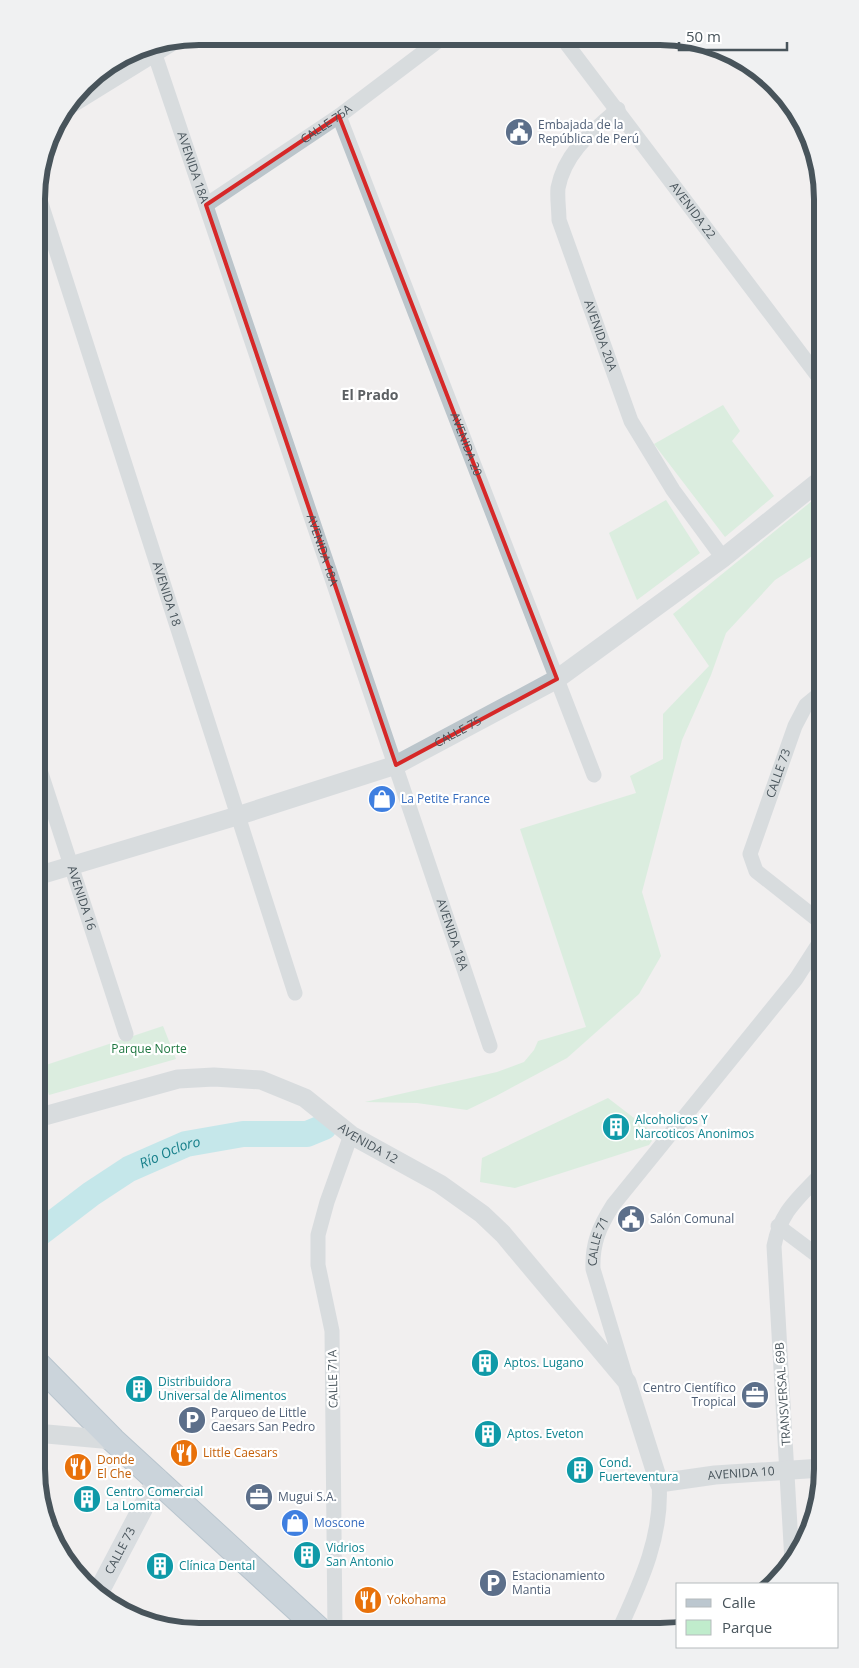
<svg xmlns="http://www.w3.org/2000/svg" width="859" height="1668" viewBox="0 0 859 1668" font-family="'Open Sans',sans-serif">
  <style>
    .green { fill: #c0eccc }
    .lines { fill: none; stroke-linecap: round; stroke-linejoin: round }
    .river { stroke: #91dde5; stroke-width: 26 }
    .trunk-casing { stroke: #7592a6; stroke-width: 26 }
    .minor { stroke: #bbc5cb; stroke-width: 15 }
    .tertiary { stroke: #bbc5cb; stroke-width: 19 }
    .secondary { stroke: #bcc7cf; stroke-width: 21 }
    .trunk { stroke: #9eb4c3; stroke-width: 24 }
    .marked { fill: none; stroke: #d62828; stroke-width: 4; stroke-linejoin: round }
    .labels { text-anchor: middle; stroke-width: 4.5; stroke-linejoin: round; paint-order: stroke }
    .street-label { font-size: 12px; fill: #48545b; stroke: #fff }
    .service-label { font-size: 12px; fill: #4e5e75; stroke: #fff; text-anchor: start }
    .shop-label { font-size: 12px; fill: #366cbe; stroke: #fff; text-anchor: start }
    .park-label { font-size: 12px; fill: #1e7740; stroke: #fff }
    .culture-label { font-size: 12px; fill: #0d838f; stroke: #fff; text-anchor: start }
    .food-label { font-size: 12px; fill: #c56008; stroke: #fff; text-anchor: start }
    .neighbourhood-label { font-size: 14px; font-weight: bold; fill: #5c6063; stroke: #fff }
    .water-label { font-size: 14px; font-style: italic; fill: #167f8a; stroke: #fff }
    .rim { fill: none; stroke: #48545b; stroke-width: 6 }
  </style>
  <rect width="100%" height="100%" fill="#f1efef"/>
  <g class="green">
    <polygon points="723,405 740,431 732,441 774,496 725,537 654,444"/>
    <polygon points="823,492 823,549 775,580 726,633 711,675 682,740 642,892 661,956 639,994 567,1058 496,1096 467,1110 417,1103 365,1102 497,1072 524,1062 534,1050 538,1041 586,1027 520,829 636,793 630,776 663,759 663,714 709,666 673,614"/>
    <polygon points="666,500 700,553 637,600 609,533"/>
    <polygon points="163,1026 176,1059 49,1095 40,1067"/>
    <polygon points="608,1098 656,1135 649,1145 515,1188 480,1182 482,1158"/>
  </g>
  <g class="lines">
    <path class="river" id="s1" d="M36,1236l55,-42 38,-25 57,-25 57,-10h64l17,-7"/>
    <defs>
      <polyline id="trunk" points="36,1362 113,1440 321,1631"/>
    </defs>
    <use href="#trunk" class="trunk-casing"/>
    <g class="minor">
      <path id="s2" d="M563,39l260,344"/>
      <path id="s3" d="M152,46l338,1000"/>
      <path id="s4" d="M618,109c-26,23 -53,43 -60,79 -1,10 1,22 1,32l72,201 42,69 50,68"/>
      <path id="s5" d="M339,116l255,659"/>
      <path id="s6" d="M38,194l257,799"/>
      <path id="s7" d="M206,205l133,-89 103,-78"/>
      <path id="s8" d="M37,761l89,273"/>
      <path id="s9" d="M823,924l-67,-53 -6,-17 45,-128 11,-21 17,-14"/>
      <polyline points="778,1226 822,1259"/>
      <path id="s10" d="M626,1378l-33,-109c-1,-25 6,-42 20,-64l183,-226 27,-42"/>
      <path d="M792,1562l-18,-316c7,-36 24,-47 48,-73"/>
      <polyline points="335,1631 332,1331 318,1265 318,1235 327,1202 351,1135"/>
      <path d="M618,1632c22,-48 45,-96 41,-149"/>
    </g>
    <g class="tertiary">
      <polyline points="71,104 173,41"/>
      <path id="s11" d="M37,876l200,-60 159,-51 161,-86 166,-121 100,-80"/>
      <path id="s12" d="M37,1118l141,-39 36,-2 47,3 44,18 46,37 89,49 42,30 21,20 124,148 32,101 56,-8 107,-7"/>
      <polyline points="36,1433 113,1440"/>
    </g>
    <path class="secondary" id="s13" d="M97,1595l61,-116"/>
    <use href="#trunk" class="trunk"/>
  </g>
  <path d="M0 0H859V1668H0ZM339,116l218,563 -161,86 -190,-560z" fill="#f1efef" fill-opacity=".55" fill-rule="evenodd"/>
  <path class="marked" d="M339,116l218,563 -161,86 -190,-560z"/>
  <defs>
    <symbol id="civic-disc" viewBox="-11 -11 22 22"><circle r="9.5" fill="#5c6f8a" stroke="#fff"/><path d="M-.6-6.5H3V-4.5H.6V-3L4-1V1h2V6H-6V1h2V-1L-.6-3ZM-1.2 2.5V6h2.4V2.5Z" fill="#fff"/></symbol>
    <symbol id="shop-disc" viewBox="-11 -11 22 22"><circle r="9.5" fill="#3f7fe0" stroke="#fff"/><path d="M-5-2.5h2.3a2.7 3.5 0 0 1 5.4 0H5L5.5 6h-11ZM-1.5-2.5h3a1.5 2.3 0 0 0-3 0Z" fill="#fff"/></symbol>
    <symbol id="building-disc" viewBox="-11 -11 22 22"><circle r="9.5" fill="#0f9aa8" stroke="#fff"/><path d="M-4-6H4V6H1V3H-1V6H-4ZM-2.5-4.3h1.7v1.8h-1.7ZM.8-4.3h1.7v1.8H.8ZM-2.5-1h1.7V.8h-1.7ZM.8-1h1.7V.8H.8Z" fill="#fff"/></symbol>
    <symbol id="office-disc" viewBox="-11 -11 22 22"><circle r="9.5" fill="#5c6f8a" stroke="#fff"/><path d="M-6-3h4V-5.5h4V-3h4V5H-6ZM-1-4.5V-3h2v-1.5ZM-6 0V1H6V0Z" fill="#fff"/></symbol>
    <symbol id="parking-disc" viewBox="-11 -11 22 22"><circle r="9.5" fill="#5c6f8a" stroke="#fff"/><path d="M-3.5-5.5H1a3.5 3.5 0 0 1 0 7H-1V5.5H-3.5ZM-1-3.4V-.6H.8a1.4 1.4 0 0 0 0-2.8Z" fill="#fff"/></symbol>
    <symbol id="restaurant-disc" viewBox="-11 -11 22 22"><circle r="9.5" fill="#e8710a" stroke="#fff"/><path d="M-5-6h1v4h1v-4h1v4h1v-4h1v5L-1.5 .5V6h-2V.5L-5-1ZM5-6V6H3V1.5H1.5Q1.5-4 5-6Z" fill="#fff"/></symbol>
  </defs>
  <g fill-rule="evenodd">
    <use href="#civic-disc" x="503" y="116" width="32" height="32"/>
    <use href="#shop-disc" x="366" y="783" width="32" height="32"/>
    <use href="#building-disc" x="600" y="1111" width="32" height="32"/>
    <use href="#civic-disc" x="615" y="1203" width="32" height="32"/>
    <use href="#building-disc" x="469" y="1347" width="32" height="32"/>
    <use href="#building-disc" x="123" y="1373" width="32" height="32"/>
    <use href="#office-disc" x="739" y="1379" width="32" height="32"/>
    <use href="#parking-disc" x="176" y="1404" width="32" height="32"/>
    <use href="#building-disc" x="472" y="1418" width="32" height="32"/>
    <use href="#restaurant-disc" x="168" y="1437" width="32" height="32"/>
    <use href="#restaurant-disc" x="62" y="1451" width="32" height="32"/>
    <use href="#building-disc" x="564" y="1454" width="32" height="32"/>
    <use href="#office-disc" x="243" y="1481" width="32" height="32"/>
    <use href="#building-disc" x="71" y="1483" width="32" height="32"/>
    <use href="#shop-disc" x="279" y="1507" width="32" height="32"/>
    <use href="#building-disc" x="291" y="1539" width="32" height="32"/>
    <use href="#building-disc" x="144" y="1550" width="32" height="32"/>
    <use href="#parking-disc" x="477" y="1567" width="32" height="32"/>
    <use href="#restaurant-disc" x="352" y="1584" width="32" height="32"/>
  </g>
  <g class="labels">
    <g class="street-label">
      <text dy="4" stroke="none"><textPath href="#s7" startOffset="145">CALLE 75A</textPath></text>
      <text dy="4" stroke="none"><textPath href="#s3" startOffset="128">AVENIDA 18A</textPath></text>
      <text dy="4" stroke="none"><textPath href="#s2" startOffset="215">AVENIDA 22</textPath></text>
      <text dy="4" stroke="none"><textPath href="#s4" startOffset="256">AVENIDA 20A</textPath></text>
      <text dy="4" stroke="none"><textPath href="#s5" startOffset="352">AVENIDA 20</textPath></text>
      <text dy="4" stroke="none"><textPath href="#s3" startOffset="532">AVENIDA 18A</textPath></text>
      <text dy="4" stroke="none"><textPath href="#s6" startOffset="420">AVENIDA 18</textPath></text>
      <text dy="4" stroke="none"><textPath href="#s11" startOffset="446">CALLE 75</textPath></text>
      <text dy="4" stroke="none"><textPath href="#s9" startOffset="189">CALLE 73</textPath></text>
      <text dy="4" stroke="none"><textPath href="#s8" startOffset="144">AVENIDA 16</textPath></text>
      <text dy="4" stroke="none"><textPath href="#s3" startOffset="938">AVENIDA 18A</textPath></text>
      <text dy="4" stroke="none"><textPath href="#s12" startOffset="355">AVENIDA 12</textPath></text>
      <text dy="4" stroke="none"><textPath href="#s10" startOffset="142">CALLE 71</textPath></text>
      <text transform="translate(333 1379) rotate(-91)" y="4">CALLE 71A</text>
      <text transform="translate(783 1394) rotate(-94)" y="4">TRANSVERSAL 69B</text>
      <text dy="4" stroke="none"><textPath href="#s12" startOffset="900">AVENIDA 10</textPath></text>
      <text dy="4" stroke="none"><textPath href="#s13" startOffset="50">CALLE 73</textPath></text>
    </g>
    <g class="service-label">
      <text x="538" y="129">Embajada de la<tspan x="538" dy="14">República de Perú</tspan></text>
      <text x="650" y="1223">Salón Comunal</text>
      <text x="736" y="1392" text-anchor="end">Centro Científico<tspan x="736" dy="14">Tropical</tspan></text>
      <text x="211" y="1417">Parqueo de Little<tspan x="211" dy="14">Caesars San Pedro</tspan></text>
      <text x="278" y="1501">Mugui S.A.</text>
      <text x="512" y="1580">Estacionamiento<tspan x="512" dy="14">Mantia</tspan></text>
    </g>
    <g class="shop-label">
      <text x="401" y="803">La Petite France</text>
      <text x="314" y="1527">Moscone</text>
    </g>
    <g class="park-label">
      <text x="149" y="1053">Parque Norte</text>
    </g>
    <g class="culture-label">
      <text x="635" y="1124">Alcoholicos Y<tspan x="635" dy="14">Narcoticos Anonimos</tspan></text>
      <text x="504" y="1367">Aptos. Lugano</text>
      <text x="158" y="1386">Distribuidora<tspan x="158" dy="14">Universal de Alimentos</tspan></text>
      <text x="507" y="1438">Aptos. Eveton</text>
      <text x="599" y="1467">Cond.<tspan x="599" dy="14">Fuerteventura</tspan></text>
      <text x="106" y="1496">Centro Comercial<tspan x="106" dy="14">La Lomita</tspan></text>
      <text x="326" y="1552">Vidrios<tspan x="326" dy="14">San Antonio</tspan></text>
      <text x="179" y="1570">Clínica Dental</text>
    </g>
    <g class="food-label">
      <text x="203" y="1457">Little Caesars</text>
      <text x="97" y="1464">Donde<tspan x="97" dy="14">El Che</tspan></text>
      <text x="387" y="1604">Yokohama</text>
    </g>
    <g class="neighbourhood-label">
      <text x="370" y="400">El Prado</text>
    </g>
    <g class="water-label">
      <text dy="5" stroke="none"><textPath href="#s1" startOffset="159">Río Ocloro</textPath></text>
    </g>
  </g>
  <path d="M0 0H859V1668H0ZM199 45H660A154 154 0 0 1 814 199V1469A154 154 0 0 1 660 1623H199A154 154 0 0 1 45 1469V199A154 154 0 0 1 199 45Z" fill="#f0f1f2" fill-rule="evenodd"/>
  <path class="rim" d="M199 45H660A154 154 0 0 1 814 199V1469A154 154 0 0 1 660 1623H199A154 154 0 0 1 45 1469V199A154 154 0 0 1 199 45Z"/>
  <rect x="676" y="1583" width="162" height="65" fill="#ffffff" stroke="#b6bbbd"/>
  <rect x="686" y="1599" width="25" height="8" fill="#bcc7cf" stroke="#b6bbbd"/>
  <text x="722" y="1608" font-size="15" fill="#48545b">Calle</text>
  <rect x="686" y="1620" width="25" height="15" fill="#c0eccc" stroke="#b6bbbd"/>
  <text x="722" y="1633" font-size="15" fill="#48545b">Parque</text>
  <path d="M679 42v8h108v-8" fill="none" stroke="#48545b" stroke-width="2.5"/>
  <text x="686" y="42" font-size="15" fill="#48545b" stroke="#ffffff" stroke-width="4" paint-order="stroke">50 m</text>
</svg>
